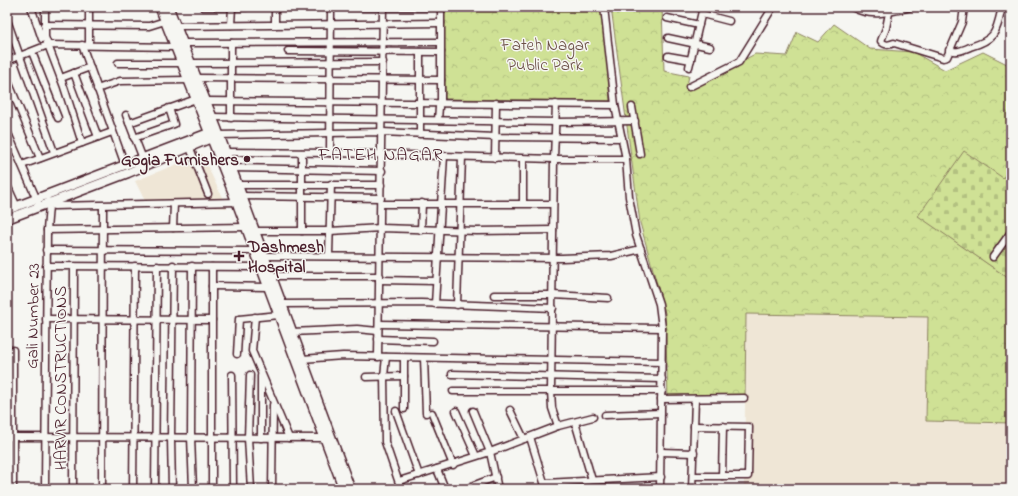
<svg xmlns="http://www.w3.org/2000/svg" width="1018" height="496" viewBox="0 0 1018 496" font-family="'Indie Flower',sans-serif">
  <style>
    .built { fill: #efe6d6 }
    .forest { fill: url(#forest-crowns); stroke: #8c8060 }
    .cemetery { fill: url(#cemetery-stones); stroke: #8c8060 }
    .lines { fill: none; stroke-linecap: round; stroke-linejoin: round }
    .minor-casing { stroke: #4a1f2b; stroke-width: 9 }
    .tertiary-casing { stroke: #4a1f2b; stroke-width: 11 }
    .secondary-casing { stroke: #4a1f2b; stroke-width: 12 }
    .minor { stroke: #f6f6f2; stroke-width: 6 }
    .tertiary { stroke: #f6f6f2; stroke-width: 8 }
    .secondary { stroke: #f6f6f2; stroke-width: 9 }
    .poi-dot { fill: #4a1f2b; stroke: #f6f6f2; stroke-width: 1.5 }
    .labels { text-anchor: middle; stroke-width: 3; stroke-linejoin: round; paint-order: stroke }
    .park-label { font-size: 17px; fill: #6b5046; stroke: #f6f6f2 }
    .poi-label { font-size: 17px; font-weight: bold; fill: #4a1f2b; stroke: #f6f6f2; text-anchor: end }
    .street-label { font-size: 17px; fill: #4a1f2b; stroke: #f6f6f2 }
    .neighbourhood-label { font-size: 18px; letter-spacing: 1px; fill: #4a1f2b; stroke: #f6f6f2 }
  </style>
  <defs>
    <pattern id="forest-crowns" width="20" height="18" patternUnits="userSpaceOnUse"><rect width="20" height="18" fill="#cfe195"/><path d="M2 6a3 3 0 1 1 6 0M12 15a3 3 0 1 1 6 0" fill="none" stroke="#b3c181"/></pattern>
    <pattern id="cemetery-stones" width="16" height="16" patternUnits="userSpaceOnUse"><rect width="16" height="16" fill="#cfe195"/><path d="M2 7V4a2 2 0 0 1 4 0v3zM10 15v-3a2 2 0 0 1 4 0v3z" fill="#b3c181"/></pattern>
  </defs>
  <rect width="100%" height="100%" fill="#f6f6f2"/>
  <filter id="ink" filterUnits="userSpaceOnUse"><feTurbulence type="fractalNoise" baseFrequency=".025" numOctaves="2"/><feDisplacementMap in="SourceGraphic" scale="8" xChannelSelector="R" yChannelSelector="G"/><feConvolveMatrix kernelMatrix="1 2 1 2 8 2 1 2 1" color-interpolation-filters="sRGB"/></filter>
  <g filter="url(#ink)">
    <g class="built">
      <polygon points="202,154 227,208 147,205 135,181"/>
      <polygon points="746,314 928,317 926,421 1011,423 1011,489 744,489"/>
    </g>
    <g class="forest">
      <polygon points="444,7 603,7 610,101 445,99"/>
      <polygon points="611,7 662,7 664,71 689,76 687,85 700,83 755,54 787,56 797,32 818,42 834,24 870,49 913,52 945,70 983,52 1011,66 1011,166 1003,178 919,216 1011,280 1011,423 926,421 928,317 746,314 745,399 668,398 665,313 640,223"/>
    </g>
    <polygon class="cemetery" points="964,151 1003,178 1011,166 1011,280 918,216"/>
    <g class="lines">
      <defs>
        <g id="minor">
          <polyline points="31,7 42,39"/>
          <polyline points="45,7 45,37 64,87 82,143"/>
          <polyline points="203,7 246,7"/>
          <polyline points="275,7 275,25"/>
          <polyline points="346,7 441,7"/>
          <polyline points="441,7 441,102"/>
          <polyline points="604,7 615,105 626,159 629,197 636,235 659,304 662,328 660,489"/>
          <path d="M852,7c18,11 40,5 59,0"/>
          <path d="M889,13l-3,15 -5,13c4,5 8,4 13,2l49,15 4,-1 15,-35 2,-15"/>
          <polyline points="702,14 729,21"/>
          <polyline points="667,18 699,25"/>
          <polyline points="7,20 54,152"/>
          <polyline points="44,25 149,26 165,21"/>
          <polyline points="231,25 232,7"/>
          <polyline points="175,26 441,23"/>
          <polyline points="668,38 710,47"/>
          <polyline points="181,43 440,42"/>
          <polyline points="82,45 125,165"/>
          <polyline points="89,45 89,7"/>
          <path d="M949,50c8,3 14,0 21,-3 26,-8 26,-14 32,-40"/>
          <polyline points="288,51 441,52"/>
          <polyline points="32,52 58,118"/>
          <polyline points="420,52 420,134"/>
          <polyline points="668,56 691,60"/>
          <polyline points="7,61 48,45 175,47"/>
          <polyline points="118,63 182,63"/>
          <polyline points="190,63 383,62"/>
          <polyline points="689,67 703,7"/>
          <polyline points="74,73 98,137"/>
          <polyline points="61,78 90,67"/>
          <polyline points="196,78 441,80"/>
          <polyline points="8,81 40,158"/>
          <polyline points="689,87 739,62 773,7"/>
          <polyline points="97,89 120,81 189,80"/>
          <polyline points="205,101 615,105"/>
          <polyline points="632,107 640,154"/>
          <polyline points="126,115 143,159"/>
          <polyline points="212,117 556,122 635,121"/>
          <polyline points="231,118 231,43"/>
          <polyline points="438,120 439,107"/>
          <polyline points="129,123 196,99"/>
          <polyline points="7,131 40,207"/>
          <polyline points="219,135 382,132 495,137 622,138"/>
          <polyline points="134,138 174,124 169,108"/>
          <polyline points="190,148 208,194"/>
          <polyline points="225,152 334,153 554,159 556,104"/>
          <polyline points="330,153 331,7"/>
          <polyline points="495,158 496,103"/>
          <polyline points="523,159 523,203"/>
          <polyline points="22,165 112,132"/>
          <polyline points="231,168 382,171"/>
          <polyline points="7,185 17,207"/>
          <polyline points="238,185 381,185"/>
          <polyline points="242,196 381,198"/>
          <polyline points="381,204 553,204"/>
          <polyline points="54,206 237,202"/>
          <polyline points="173,228 174,204"/>
          <polyline points="47,230 246,227"/>
          <polyline points="421,230 422,203"/>
          <polyline points="255,231 330,231 381,228 477,231 553,230"/>
          <polyline points="302,231 302,153"/>
          <polyline points="46,250 255,251"/>
          <polyline points="329,255 331,184"/>
          <polyline points="264,256 562,258 611,256 641,249"/>
          <polyline points="993,257 1011,232"/>
          <polyline points="46,266 261,267"/>
          <polyline points="192,266 191,437 193,489"/>
          <polyline points="272,276 380,276"/>
          <polyline points="379,280 436,281"/>
          <polyline points="212,286 269,287"/>
          <polyline points="494,295 553,295 608,298"/>
          <polyline points="282,304 421,303 553,308"/>
          <polyline points="435,304 444,156"/>
          <polyline points="457,305 462,157"/>
          <polyline points="255,317 252,351 289,438"/>
          <polyline points="46,319 212,320"/>
          <polyline points="379,324 662,328"/>
          <polyline points="292,332 357,329 378,331"/>
          <polyline points="378,339 433,341"/>
          <polyline points="7,350 13,350 13,489"/>
          <polyline points="237,354 239,319 279,315"/>
          <polyline points="378,357 383,7"/>
          <polyline points="386,357 384,376 385,442 401,489"/>
          <polyline points="424,358 426,413"/>
          <polyline points="302,359 343,356 662,362"/>
          <polyline points="452,374 662,379"/>
          <polyline points="232,375 233,489"/>
          <polyline points="250,375 248,438 251,489"/>
          <polyline points="261,376 261,438"/>
          <polyline points="366,377 404,376"/>
          <polyline points="453,391 662,391"/>
          <polyline points="661,399 744,398"/>
          <polyline points="404,409 404,358"/>
          <polyline points="510,410 524,439"/>
          <polyline points="396,411 419,475"/>
          <polyline points="456,411 476,456"/>
          <polyline points="473,411 490,452 498,489"/>
          <polyline points="432,413 453,465"/>
          <polyline points="605,415 661,413"/>
          <polyline points="575,422 592,480"/>
          <polyline points="558,426 552,408 551,390 554,159 626,159"/>
          <polyline points="7,437 325,438"/>
          <polyline points="530,437 546,489"/>
          <polyline points="661,452 694,453"/>
          <polyline points="437,469 445,489"/>
          <polyline points="693,476 748,476 749,427 694,426"/>
          <polyline points="722,476 723,426"/>
          <polyline points="399,481 490,452 558,426 593,417"/>
          <polyline points="545,483 661,477"/>
          <polyline points="45,489 47,230 49,206 48,201"/>
          <polyline points="73,489 74,267"/>
          <polyline points="102,489 103,206"/>
          <polyline points="133,489 135,266"/>
          <polyline points="155,489 157,266"/>
          <polyline points="172,489 171,438 173,265"/>
          <polyline points="212,489 212,267"/>
          <polyline points="272,489 273,405"/>
          <polyline points="473,489 472,486 496,477"/>
          <polyline points="692,489 695,399"/>
        </g>
        <g id="tertiary">
          <polyline points="7,210 214,131"/>
          <polyline points="7,219 128,173 216,136"/>
        </g>
        <g id="secondary">
          <polyline points="160,7 237,202 344,489"/>
          <polyline points="168,7 217,130 350,489"/>
        </g>
      </defs>
      <use href="#minor" class="minor-casing"/>
      <use href="#tertiary" class="tertiary-casing"/>
      <use href="#secondary" class="secondary-casing"/>
      <use href="#minor" class="minor"/>
      <use href="#tertiary" class="tertiary"/>
      <use href="#secondary" class="secondary"/>
    </g>
  </g>
  <g class="poi-dot">
    <circle cx="247" cy="159" r="4"/>
    <path d="M237 250h4v4h4v4h-4v4h-4v-4h-4v-4h4z"/>
  </g>
  <g class="labels">
    <g class="park-label">
      <text x="545" y="50">Fateh Nagar<tspan x="545" dy="20">Public Park</tspan></text>
    </g>
    <g class="poi-label">
      <text x="239" y="165">Gogia Furnishers</text>
      <text x="248" y="252" text-anchor="start">Dashmesh<tspan x="248" dy="20">Hospital</tspan></text>
    </g>
    <g class="street-label">
      <text transform="translate(32 316) rotate(-89)" y="6">Gali Number 23</text>
      <text transform="translate(60 378) rotate(-90)" y="6">HARVIR CONSTRUCTIONS</text>
    </g>
    <g class="neighbourhood-label">
      <text x="381" y="160">FATEH NAGAR</text>
    </g>
  </g>
  <rect width="1018" height="496" fill="none" stroke="#f6f6f2" stroke-width="24"/>
  <rect x="12" y="12" width="994" height="472" fill="none" stroke="#4a1f2b" stroke-width="1.5" filter="url(#ink)"/>
</svg>
